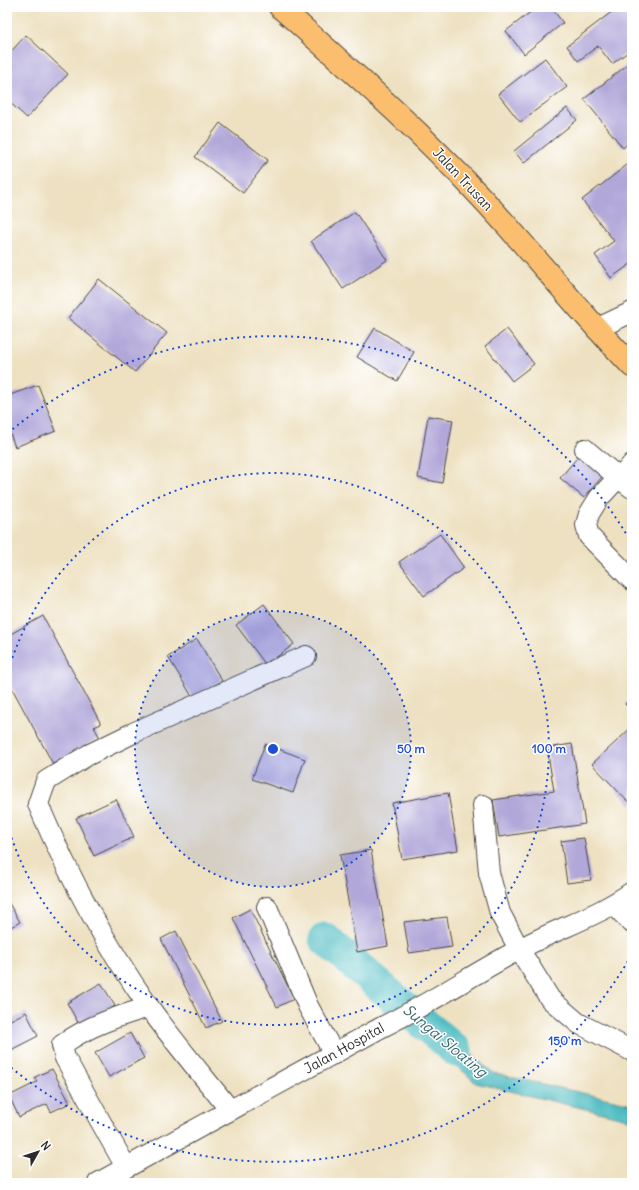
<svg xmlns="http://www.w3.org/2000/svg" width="639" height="1190" viewBox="0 0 639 1190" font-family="Delius,sans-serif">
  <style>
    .water { fill: #4cbbc1; stroke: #3c7376 }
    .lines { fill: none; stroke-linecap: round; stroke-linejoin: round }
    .river { stroke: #4cbbc1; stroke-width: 33 }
    .building { fill: #b1a7d9 }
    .minor-casing { stroke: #484642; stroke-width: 22 }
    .major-casing { stroke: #484642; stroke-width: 24 }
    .minor { stroke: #fff; stroke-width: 20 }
    .major { stroke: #fbbe6e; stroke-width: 22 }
    .ring { fill: none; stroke: #1d4ed8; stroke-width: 2; stroke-dasharray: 2 4 }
    .labels { text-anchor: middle; stroke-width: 3; stroke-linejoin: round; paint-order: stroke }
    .street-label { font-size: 14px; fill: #2b2b2b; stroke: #fff }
    .water-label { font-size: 15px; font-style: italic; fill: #386567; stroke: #fff }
    .centre { fill: #1d4ed8; stroke: #fff; stroke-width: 2 }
    .ring-label { font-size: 12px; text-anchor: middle; font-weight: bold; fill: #1d4ed8; stroke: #fff; stroke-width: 3; stroke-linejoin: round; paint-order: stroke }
  </style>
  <rect width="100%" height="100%" fill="#fff"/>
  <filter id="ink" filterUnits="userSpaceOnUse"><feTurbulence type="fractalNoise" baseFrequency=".025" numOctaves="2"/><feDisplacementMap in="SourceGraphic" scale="8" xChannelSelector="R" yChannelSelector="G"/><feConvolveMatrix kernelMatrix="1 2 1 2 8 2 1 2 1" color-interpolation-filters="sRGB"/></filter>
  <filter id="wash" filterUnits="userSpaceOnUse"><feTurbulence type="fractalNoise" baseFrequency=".012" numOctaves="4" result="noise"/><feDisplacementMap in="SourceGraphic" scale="16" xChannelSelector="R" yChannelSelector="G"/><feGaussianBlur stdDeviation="0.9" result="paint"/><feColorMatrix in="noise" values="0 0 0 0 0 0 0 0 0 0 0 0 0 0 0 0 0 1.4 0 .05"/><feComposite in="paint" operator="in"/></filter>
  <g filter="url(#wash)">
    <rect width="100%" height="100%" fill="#eee1c1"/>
    <polygon class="water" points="429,1017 493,1073 632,1104 632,1120 476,1083 413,1026"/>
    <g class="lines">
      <polyline class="river" points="325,939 456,1051"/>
    </g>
    <g id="blocks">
      <g class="building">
        <polygon points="537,7 551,7 563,23 524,54 506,31"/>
        <polygon points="618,7 632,7 632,49 612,64 598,46 578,61 567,46"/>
        <polygon points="26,35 68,74 27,118 7,100 7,56"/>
        <polygon points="545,58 567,87 520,122 498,94"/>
        <polygon points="632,61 632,140 623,148 584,99"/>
        <polygon points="567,108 577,120 524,163 514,151"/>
        <polygon points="220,123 268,160 243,193 195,157"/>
        <polygon points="632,161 632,263 611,278 595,255 614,241 582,200"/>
        <polygon points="355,212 387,260 343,289 311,241"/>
        <polygon points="99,279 167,333 135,372 68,318"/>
        <polygon points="375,328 414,352 397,381 357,357"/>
        <polygon points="507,329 534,364 512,381 485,346"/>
        <polygon points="38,385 56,431 15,447 7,425 7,396"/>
        <polygon points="428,416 453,420 442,483 418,478"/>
        <polygon points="582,452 606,472 584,498 560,478"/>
        <polygon points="440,534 464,568 424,596 399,562"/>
        <polygon points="264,604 294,644 266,665 236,625"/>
        <polygon points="43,616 101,724 94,727 100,738 53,764 7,679 7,673 11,671 7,664 7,653 13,650 7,640 7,636"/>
        <polygon points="197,639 222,681 193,698 168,657"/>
        <polygon points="632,698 632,711 625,704"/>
        <polygon points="632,727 632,806 592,764"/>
        <polygon points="265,744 305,759 293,793 252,779"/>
        <polygon points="572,744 585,824 499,837 493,800 554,791 547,748"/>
        <polygon points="448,793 458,850 402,859 392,803"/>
        <polygon points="116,799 134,837 94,856 76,818"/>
        <polygon points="584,838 591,880 567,883 561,841"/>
        <polygon points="371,850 388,946 357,952 340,855"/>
        <polygon points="7,900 20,922 7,929"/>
        <polygon points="250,909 294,999 277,1007 233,918"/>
        <polygon points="447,917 452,947 409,953 404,922"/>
        <polygon points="176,931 222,1021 206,1028 161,939"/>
        <polygon points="101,983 115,1006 80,1026 67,1003"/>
        <polygon points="26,1012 38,1036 7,1052 7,1022"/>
        <polygon points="130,1033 144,1058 109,1077 95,1053"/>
        <polygon points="52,1069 70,1103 51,1112 47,1104 19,1117 9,1096 37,1082 35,1077"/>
      </g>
    </g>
  </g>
  <g filter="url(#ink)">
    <use href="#blocks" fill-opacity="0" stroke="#484642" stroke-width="1"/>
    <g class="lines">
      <defs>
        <g id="minor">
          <polyline points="596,329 632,312"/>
          <polyline points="585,449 620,479 632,464"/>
          <polyline points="632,488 620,479 613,483 599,498 589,514 586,525 589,536 632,580"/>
          <polyline points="483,805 489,873 500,913 519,949 550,999 578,1023 632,1051"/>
          <polyline points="614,905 632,923"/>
          <polyline points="267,907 308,1006 334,1054"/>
          <path d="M230,1110c-27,-34 -56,-68 -81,-103 -44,-63 -81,-132 -111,-203l8,-23 42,-26 45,-22 173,-77"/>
          <path d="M126,1167l-61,-109 -3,-13c25,-19 57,-29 87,-38"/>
          <path d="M98,1183l284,-156c47,-23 90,-52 136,-77 37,-21 79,-33 114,-58"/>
        </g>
        <path id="major" d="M280,7c68,61 136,120 198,187 53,56 100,117 154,172"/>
      </defs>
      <use href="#minor" class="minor-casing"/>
      <use href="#major" class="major-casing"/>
      <use href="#minor" class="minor"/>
      <use href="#major" class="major"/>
    </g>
  </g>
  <circle cx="273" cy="749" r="138" fill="#1d4ed8" fill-opacity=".12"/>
  <g class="ring">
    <circle cx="273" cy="749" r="138"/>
    <path d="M7 675A276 276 0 1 1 7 823"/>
    <path d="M631 956A413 413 0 0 1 8 1065M8 433A413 413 0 0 1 631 542"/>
  </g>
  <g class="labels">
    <g class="street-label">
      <text transform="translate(463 179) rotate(47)" y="5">Jalan Trusan</text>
      <text transform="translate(344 1048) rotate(-29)" y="5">Jalan Hospital</text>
    </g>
    <g class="water-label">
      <text transform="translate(445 1041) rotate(40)" y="5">Sungai Sloating</text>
    </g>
  </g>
  <circle cx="273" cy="749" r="6" class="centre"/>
  <g class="ring-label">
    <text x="411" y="753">50 m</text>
    <text x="549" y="753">100 m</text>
    <text x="565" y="1045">150 m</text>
  </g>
  <rect width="639" height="1190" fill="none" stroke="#fff" stroke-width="24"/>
  <g transform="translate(38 1152) rotate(51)" stroke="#ffffff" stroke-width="3" paint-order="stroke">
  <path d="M0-3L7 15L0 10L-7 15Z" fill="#2b2b2b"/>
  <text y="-6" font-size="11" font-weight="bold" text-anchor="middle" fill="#2b2b2b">N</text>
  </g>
</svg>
